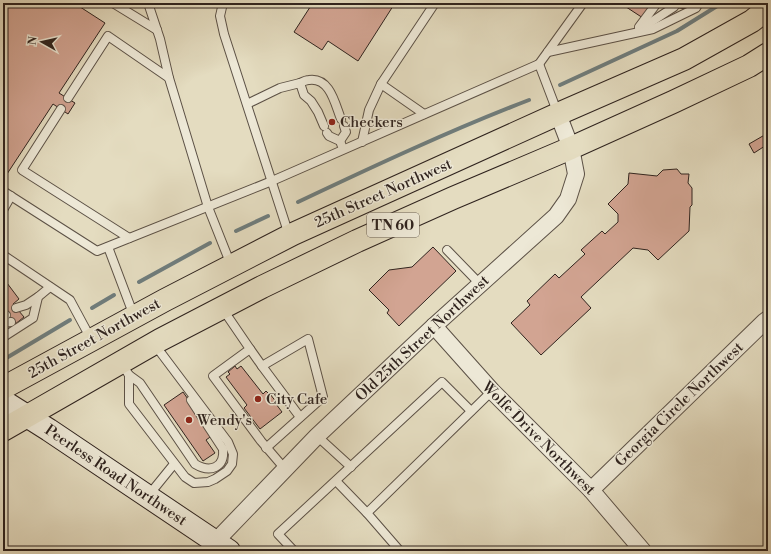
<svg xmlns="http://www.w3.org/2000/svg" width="771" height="554" viewBox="0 0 771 554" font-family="'Libre Bodoni',serif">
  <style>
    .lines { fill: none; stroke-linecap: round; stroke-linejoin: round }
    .stream { stroke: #6f7d7d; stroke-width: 4 }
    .building { fill: #d2a492; stroke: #2f231e }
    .lane-casing { stroke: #5c5146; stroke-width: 10 }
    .street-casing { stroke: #5c5146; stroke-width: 18 }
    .secondary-casing { stroke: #2f231e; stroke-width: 24 }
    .highway-casing { stroke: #2f231e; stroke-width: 24 }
    .lane { stroke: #ede8d6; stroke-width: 8 }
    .street { stroke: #ede8d6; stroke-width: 16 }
    .secondary { stroke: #ede8d6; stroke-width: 22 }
    .highway { stroke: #e4dcc0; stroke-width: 22 }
    .poi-dot { fill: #8f2418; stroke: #ede8d6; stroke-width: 1.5 }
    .labels { text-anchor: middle; stroke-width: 3; stroke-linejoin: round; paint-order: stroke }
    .shield { fill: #ede8d6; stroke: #685e55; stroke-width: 1 }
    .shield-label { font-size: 14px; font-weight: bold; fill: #2f231e }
    .poi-label { font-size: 15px; fill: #2f231e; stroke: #ede8d6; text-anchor: start }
    .street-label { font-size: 15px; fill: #2f231e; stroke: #ede8d6 }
  </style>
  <rect width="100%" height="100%" fill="#e4dcc0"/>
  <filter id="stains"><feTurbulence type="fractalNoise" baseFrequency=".005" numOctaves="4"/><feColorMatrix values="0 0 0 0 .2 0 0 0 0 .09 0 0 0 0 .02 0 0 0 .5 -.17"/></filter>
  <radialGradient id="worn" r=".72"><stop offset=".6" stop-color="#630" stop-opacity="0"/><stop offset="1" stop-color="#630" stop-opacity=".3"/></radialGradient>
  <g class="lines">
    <g class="stream">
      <polyline points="560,85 677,31 722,3"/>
      <path d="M298,202c76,-36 153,-72 231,-102"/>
      <polyline points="236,231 268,216"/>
      <polyline points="139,282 210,243"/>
      <polyline points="92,308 114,295"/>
      <polyline points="3,360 70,320"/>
    </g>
  </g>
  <g class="building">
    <polygon points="3,3 74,3 105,23 59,93 75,103 68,114 53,104 7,174 3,172"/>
    <polygon points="310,3 395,3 358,61 328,41 322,50 294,32 312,4"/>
    <polygon points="620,3 652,3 643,18"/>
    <polygon points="657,3 689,3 689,9 662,6"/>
    <polygon points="768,133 768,144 754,153 749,144"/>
    <polygon points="677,169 681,174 689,174 688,183 692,188 692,205 690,207 689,231 658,260 648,250 633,248 581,297 591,308 541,355 511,323 530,305 527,301 555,274 559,278 585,254 581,250 602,231 605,234 618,222 618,214 608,204 628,184 629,173 657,176 663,170"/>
    <polygon points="433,247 456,271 399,326 387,313 389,310 369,290 389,270 412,267"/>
    <polygon points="7,283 19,299 13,304 24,317 14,325 4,312 3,313 3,287"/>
    <polygon points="235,366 237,369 241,366 263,394 266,391 269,394 270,394 277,403 276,404 282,412 260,429 244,408 247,405 226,377 230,374 228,372"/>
    <polygon points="183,392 213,435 206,440 215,453 203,461 164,405"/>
  </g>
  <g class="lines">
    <defs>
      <g id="lane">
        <polyline points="113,3 157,30"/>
        <polyline points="148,3 160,39 169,78"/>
        <polyline points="223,3 220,16 224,34 289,235"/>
        <polyline points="639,27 657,3"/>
        <polyline points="639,30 674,7"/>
        <polyline points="548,52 653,29 696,8 699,3"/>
        <polyline points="539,64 558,114"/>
        <path d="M300,83c2,-1 6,-3 9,-3 21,-3 26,24 32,39"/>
        <polyline points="68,98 108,36 169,78 208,207 231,265"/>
        <polyline points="247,104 280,88 300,83 304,95 311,101 318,112 324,126"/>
        <polyline points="61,109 22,170 129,238"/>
        <polyline points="424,114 381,84 435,3"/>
        <polyline points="327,133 329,136 340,141 343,149"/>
        <polyline points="340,141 346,132 344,126"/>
        <polyline points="362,142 369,110 381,84"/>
        <polyline points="3,191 97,251 272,181 539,64 583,3"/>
        <polyline points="3,210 11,196"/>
        <polyline points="108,247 134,316"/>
        <polyline points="447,250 480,284"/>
        <polyline points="3,255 70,300 91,339"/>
        <polyline points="16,308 26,305 38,297"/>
        <polyline points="222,308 250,349 213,376 261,441 285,469"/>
        <polyline points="3,318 6,315"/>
        <polyline points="3,323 11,322"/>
        <polyline points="3,336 5,336 33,318 38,297 50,287"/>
        <polyline points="250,349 262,366 308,339 323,397 266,448"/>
        <polyline points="121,363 129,375 129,404 185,477 194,483 208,482 215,479 227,471 232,464 233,454 228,442 155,345"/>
        <polyline points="262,366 300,417"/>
        <path d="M129,375l11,8 55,81c15,9 30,4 28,-15l-32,-49"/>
        <polyline points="317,436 351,467"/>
        <polyline points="336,481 367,513"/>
        <polyline points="148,496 174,464"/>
        <polyline points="294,551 278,534 442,382 471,411"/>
        <polyline points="400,551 367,513 492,391"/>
      </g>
      <g id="street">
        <polyline points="434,326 492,391 591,490 643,551"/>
        <polyline points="591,490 764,322 768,319"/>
        <polyline points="215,542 317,436 434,326 556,216 568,199 576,174 571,148 558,114"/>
      </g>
      <polyline id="secondary" points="3,401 49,430 229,551"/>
      <g id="highway">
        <polyline points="3,388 165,300 293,234 558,114 684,59 752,21 768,8"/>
        <polyline points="3,430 160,340 262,287 357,241 453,198 571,148 673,102 749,66 768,54"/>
      </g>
    </defs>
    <use href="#lane" class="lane-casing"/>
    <use href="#street" class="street-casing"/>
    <use href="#secondary" class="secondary-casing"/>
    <use href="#highway" class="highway-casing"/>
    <use href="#lane" class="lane"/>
    <use href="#street" class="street"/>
    <use href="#secondary" class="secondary"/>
    <use href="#highway" class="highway"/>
  </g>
  <g class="poi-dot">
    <circle cx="332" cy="122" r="4"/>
    <circle cx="258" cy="399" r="4"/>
    <circle cx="189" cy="420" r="4"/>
  </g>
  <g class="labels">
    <rect class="shield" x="367" y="213" width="52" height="24" rx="3"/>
    <g class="shield-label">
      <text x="393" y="230">TN 60</text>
    </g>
    <g class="poi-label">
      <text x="340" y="127">Checkers</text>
      <text x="266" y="404">City Cafe</text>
      <text x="197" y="425">Wendy's</text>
    </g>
    <g class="street-label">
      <text transform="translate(383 193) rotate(-24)" y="5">25th Street Northwest</text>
      <text transform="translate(94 338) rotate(-29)" y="5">25th Street Northwest</text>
      <text transform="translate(422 338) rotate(-43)" y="5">Old 25th Street Northwest</text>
      <text transform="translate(679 404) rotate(-44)" y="5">Georgia Circle Northwest</text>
      <text transform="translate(539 438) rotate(45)" y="5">Wolfe Drive Northwest</text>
      <text transform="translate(116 475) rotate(34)" y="5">Peerless Road Northwest</text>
    </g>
  </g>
  <rect width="771" height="554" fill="none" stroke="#e4dcc0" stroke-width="16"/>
  <rect x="4" y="4" width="763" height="546" fill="none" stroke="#2f231e" stroke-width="2"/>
  <rect x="8" y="8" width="755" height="538" fill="none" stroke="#2f231e"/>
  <g transform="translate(42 42) rotate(278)" stroke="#ede8d6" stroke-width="3" paint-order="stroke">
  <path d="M0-3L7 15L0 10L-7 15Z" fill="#2f231e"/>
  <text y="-6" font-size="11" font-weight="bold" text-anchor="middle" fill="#2f231e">N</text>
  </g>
  <rect width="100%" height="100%" filter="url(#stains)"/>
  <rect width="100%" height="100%" fill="url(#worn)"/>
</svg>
